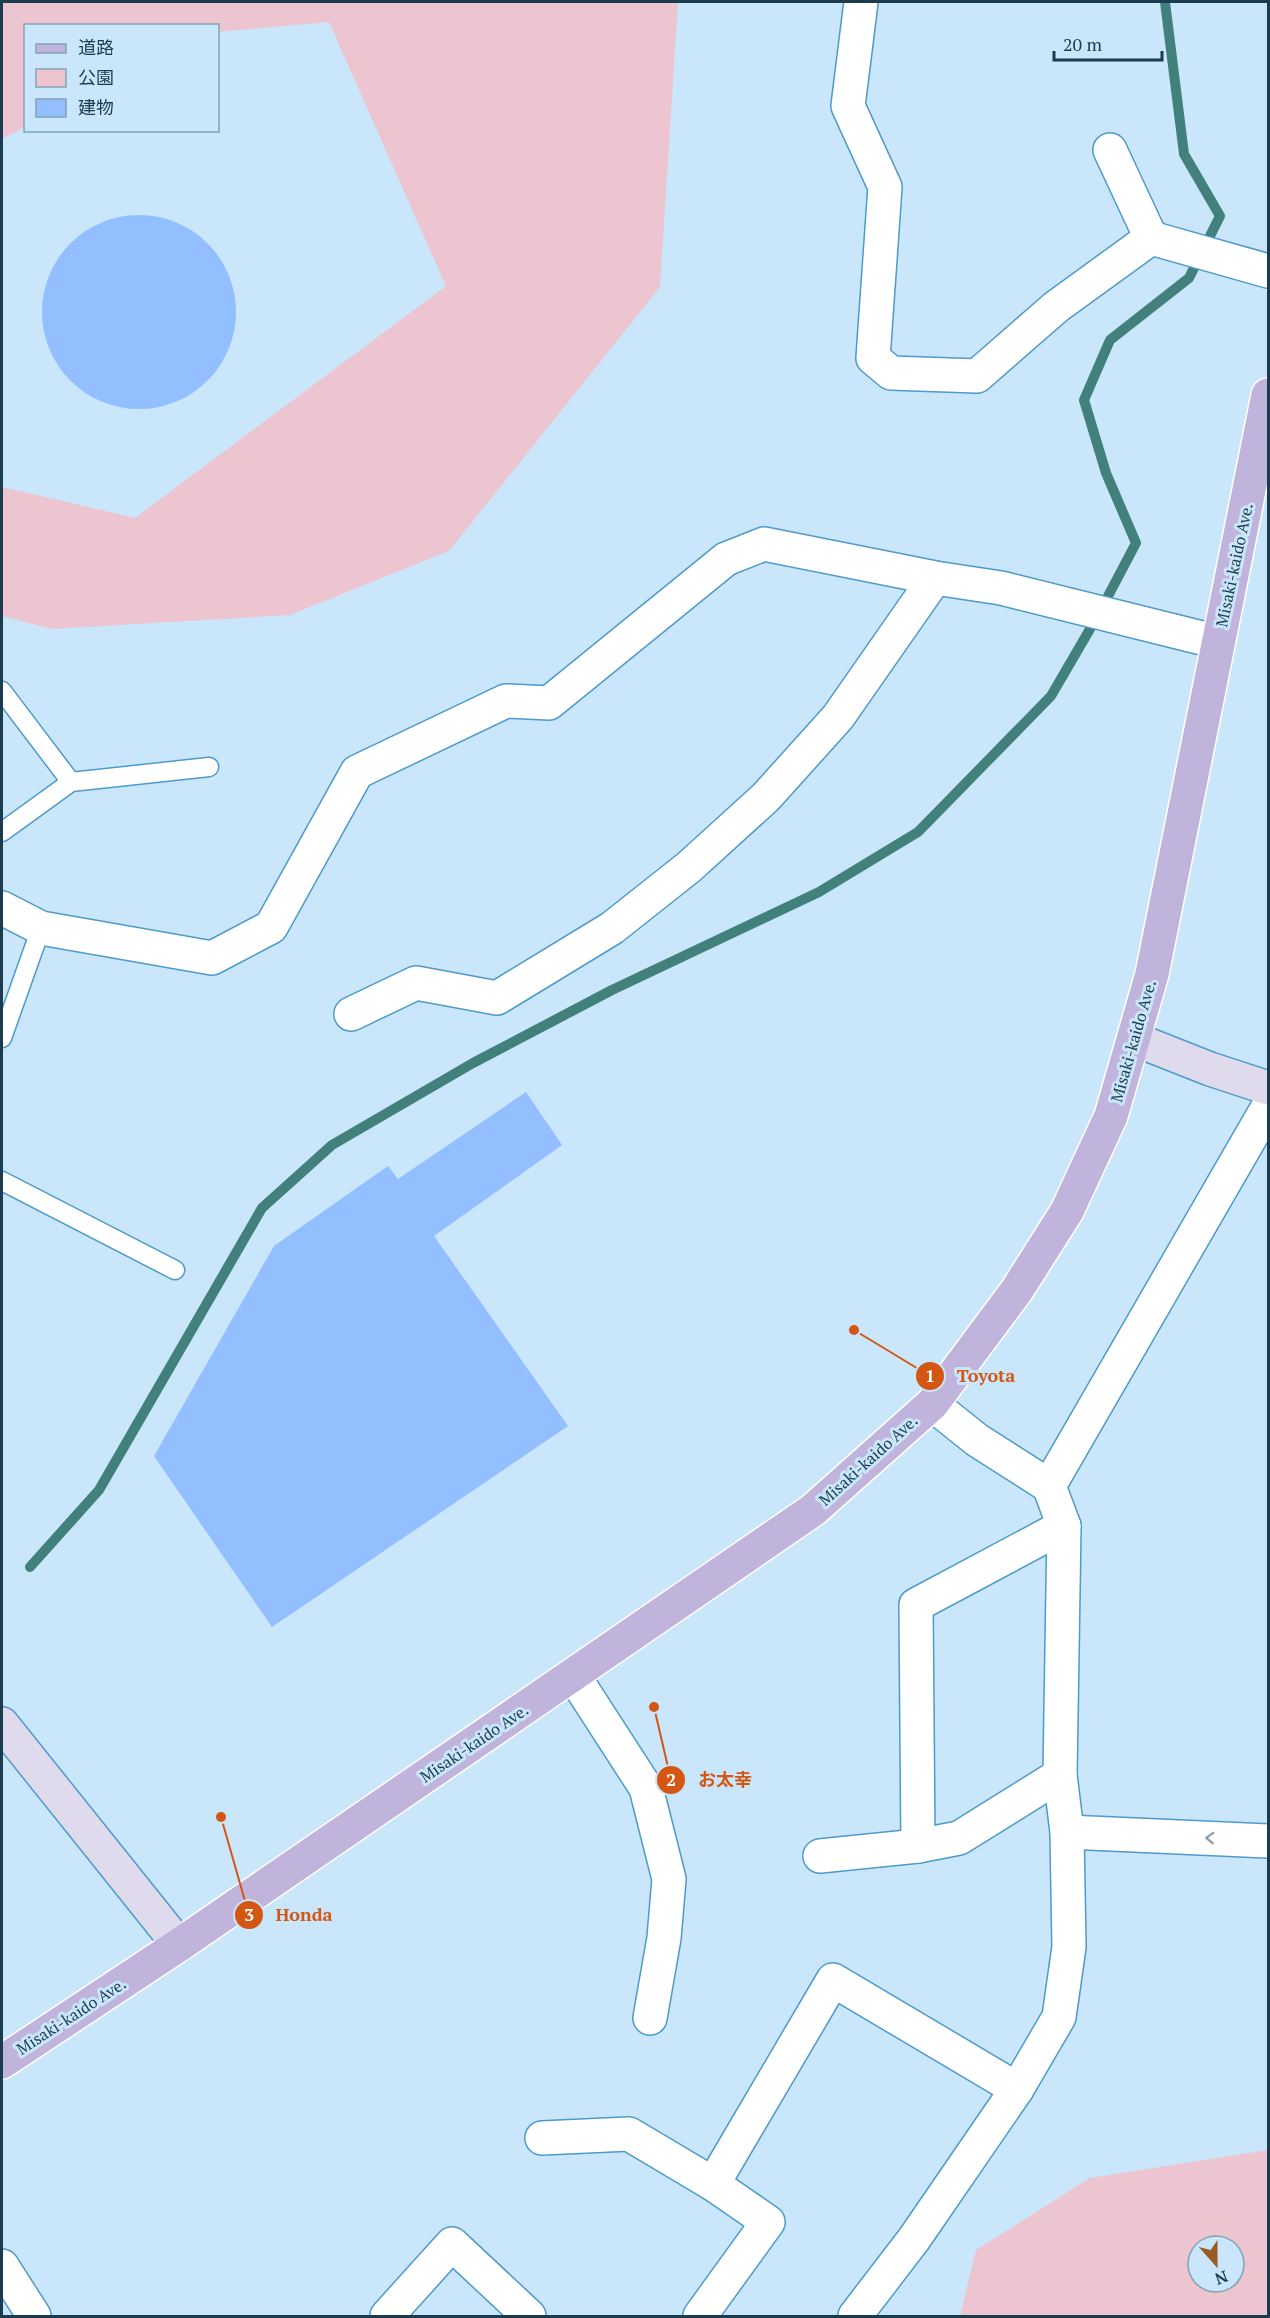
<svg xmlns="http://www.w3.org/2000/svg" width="1270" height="2318" viewBox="0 0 1270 2318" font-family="'PT Serif','Noto Sans JP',serif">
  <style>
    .green { fill: #edc5d0; fill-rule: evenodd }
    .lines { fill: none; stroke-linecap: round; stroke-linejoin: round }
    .stream { stroke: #42807c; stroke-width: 10 }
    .building { fill: #93beff }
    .lane-casing { stroke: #4e9aca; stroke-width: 21 }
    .street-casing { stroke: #4e9aca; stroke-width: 36 }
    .secondary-casing { stroke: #4e9aca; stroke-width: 36 }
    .primary-casing { stroke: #fff; stroke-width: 36 }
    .lane { stroke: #fff; stroke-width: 18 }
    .street { stroke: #fff; stroke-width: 33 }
    .secondary { stroke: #e0daed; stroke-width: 33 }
    .primary { stroke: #c1b4dc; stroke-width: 33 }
    .oneway { stroke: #8d9da7 }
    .labels { text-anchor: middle; stroke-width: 6; stroke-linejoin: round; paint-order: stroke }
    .street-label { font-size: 16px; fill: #1b3b4f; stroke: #c9e6fa }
    .leader { fill: none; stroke: #d45613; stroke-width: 2 }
    .callout-dot { fill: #d45613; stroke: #c9e6fa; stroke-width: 2 }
    .mark-label { font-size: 18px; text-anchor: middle; font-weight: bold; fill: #fff }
    .callout-label { font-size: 18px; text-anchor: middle; font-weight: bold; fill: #d45613; stroke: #c9e6fa; stroke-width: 6; stroke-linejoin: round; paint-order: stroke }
  </style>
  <rect width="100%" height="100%" fill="#c9e6fa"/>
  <g class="green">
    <polygon points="2,2 678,2 660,287 449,551 290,615 52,629 2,616 2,487 135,518 446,286 329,22 218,32 218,26 26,26 25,127 2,139"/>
    <path d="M1268,2150v166h-308l16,-66 114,-72zM1198,2246h36v36h-36z"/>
  </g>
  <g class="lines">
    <polyline class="stream" points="30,1567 99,1490 262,1208 332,1145 473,1063 612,990 819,892 918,832 1051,696 1097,617 1136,543 1106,473 1084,400 1110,340 1189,278 1220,216 1184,154 1165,2"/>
  </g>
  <g class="building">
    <circle cx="139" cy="312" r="97"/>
    <polygon points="526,1092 562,1145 434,1236 568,1426 272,1627 154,1456 274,1246 388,1166 398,1179"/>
  </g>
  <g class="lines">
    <defs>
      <g id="lane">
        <polyline points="2,691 71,782"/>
        <polyline points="2,832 71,782 209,767"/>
        <polyline points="2,1038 41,928"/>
        <polyline points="2,1181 175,1270"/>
      </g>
      <g id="street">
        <polyline points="861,2 848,106 885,187 873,358 891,373 977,376 1056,307 1151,238 1268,271"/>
        <polyline points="1110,150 1151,238"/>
        <polyline points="2,908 41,928 212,958 271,927 357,772 506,701 549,703 726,559 764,544 935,578 1001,588 1218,642"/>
        <polyline points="351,1014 416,983 497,998 612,928 689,867 766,797 838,717 935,578"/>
        <polyline points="1049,1486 1268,1107"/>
        <polyline points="573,1675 646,1788 669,1879 664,1938 650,2018"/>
        <polyline points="1067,1832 1268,1841"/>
        <polyline points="918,1846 916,1605 1064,1526"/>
        <polyline points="820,1856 918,1846 959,1838 1060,1775"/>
        <polyline points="542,2138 629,2134 713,2184 833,1980 1017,2089"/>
        <polyline points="2,2266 34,2316"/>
        <polyline points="387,2316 452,2244 529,2316"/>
        <polyline points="700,2316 768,2222 713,2184"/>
        <polyline points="855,2316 914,2239 1017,2089 1059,2017 1069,1947 1067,1832 1060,1775 1064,1526 1049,1486 977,1440 932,1404"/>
      </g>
      <g id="secondary">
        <polyline points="1134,1039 1210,1069 1268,1088"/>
        <polyline points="2,1724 179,1945"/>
      </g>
      <polyline id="primary" points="2,2062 179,1945 813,1510 932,1404 1017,1290 1067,1211 1111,1116 1152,974 1268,395"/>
    </defs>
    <use href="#lane" class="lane-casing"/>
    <use href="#street" class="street-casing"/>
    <use href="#secondary" class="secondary-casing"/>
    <use href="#primary" class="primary-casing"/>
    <use href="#lane" class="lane"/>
    <use href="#street" class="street"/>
    <use href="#secondary" class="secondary"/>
    <use href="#primary" class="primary"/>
  </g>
  <defs><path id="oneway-chevron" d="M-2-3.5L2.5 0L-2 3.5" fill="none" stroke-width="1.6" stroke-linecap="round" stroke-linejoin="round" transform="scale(1.5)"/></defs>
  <use class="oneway" href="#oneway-chevron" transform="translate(1210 1838) rotate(-178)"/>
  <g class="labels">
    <g class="street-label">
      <text transform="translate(1234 565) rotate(-78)" y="6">Misaki-kaido Ave.</text>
      <text transform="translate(1133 1041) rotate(-74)" y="6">Misaki-kaido Ave.</text>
      <text transform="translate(868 1460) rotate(-42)" y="6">Misaki-kaido Ave.</text>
      <text transform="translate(474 1743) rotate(-34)" y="6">Misaki-kaido Ave.</text>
      <text transform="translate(71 2016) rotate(-33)" y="6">Misaki-kaido Ave.</text>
    </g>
  </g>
  <path class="leader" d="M854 1330L930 1376M654 1707L671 1780M221 1817L249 1915"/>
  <g class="callout-dot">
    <circle cx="854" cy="1330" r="6"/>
    <circle cx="654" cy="1707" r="6"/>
    <circle cx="221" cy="1817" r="6"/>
    <circle cx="930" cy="1376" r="15"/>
    <circle cx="671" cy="1780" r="15"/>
    <circle cx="249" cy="1915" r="15"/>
  </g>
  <g class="mark-label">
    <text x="930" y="1382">1</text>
    <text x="671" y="1786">2</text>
    <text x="249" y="1921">3</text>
  </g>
  <g class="callout-label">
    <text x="986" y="1382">Toyota</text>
    <text x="725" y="1786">お太幸</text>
    <text x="304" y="1921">Honda</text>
  </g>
  <rect width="1270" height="2318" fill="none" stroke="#1b3b4f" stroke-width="6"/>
  <rect x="24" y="24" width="195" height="108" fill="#c9e6fa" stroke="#83a2b6" stroke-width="1.5"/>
  <rect x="36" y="44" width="30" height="9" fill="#c1b4dc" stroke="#83a2b6" stroke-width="1.5"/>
  <text x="78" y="54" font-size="18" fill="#1b3b4f">道路</text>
  <rect x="36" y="69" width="30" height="18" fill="#edc5d0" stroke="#83a2b6" stroke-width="1.5"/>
  <text x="78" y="84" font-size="18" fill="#1b3b4f">公園</text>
  <rect x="36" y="99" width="30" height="18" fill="#93beff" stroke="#83a2b6" stroke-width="1.5"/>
  <text x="78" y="114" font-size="18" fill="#1b3b4f">建物</text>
  <g transform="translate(1216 2264) rotate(159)"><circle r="28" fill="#c9e6fa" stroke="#83a2b6" stroke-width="1.5"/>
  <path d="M0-4.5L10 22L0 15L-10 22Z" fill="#9b5c24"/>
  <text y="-9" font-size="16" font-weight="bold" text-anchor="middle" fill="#1b3b4f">N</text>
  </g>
  <path d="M1054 51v9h108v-9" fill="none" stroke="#1b3b4f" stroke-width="3"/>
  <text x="1063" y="51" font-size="18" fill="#1b3b4f" stroke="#c9e6fa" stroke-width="4.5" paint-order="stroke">20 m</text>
</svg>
